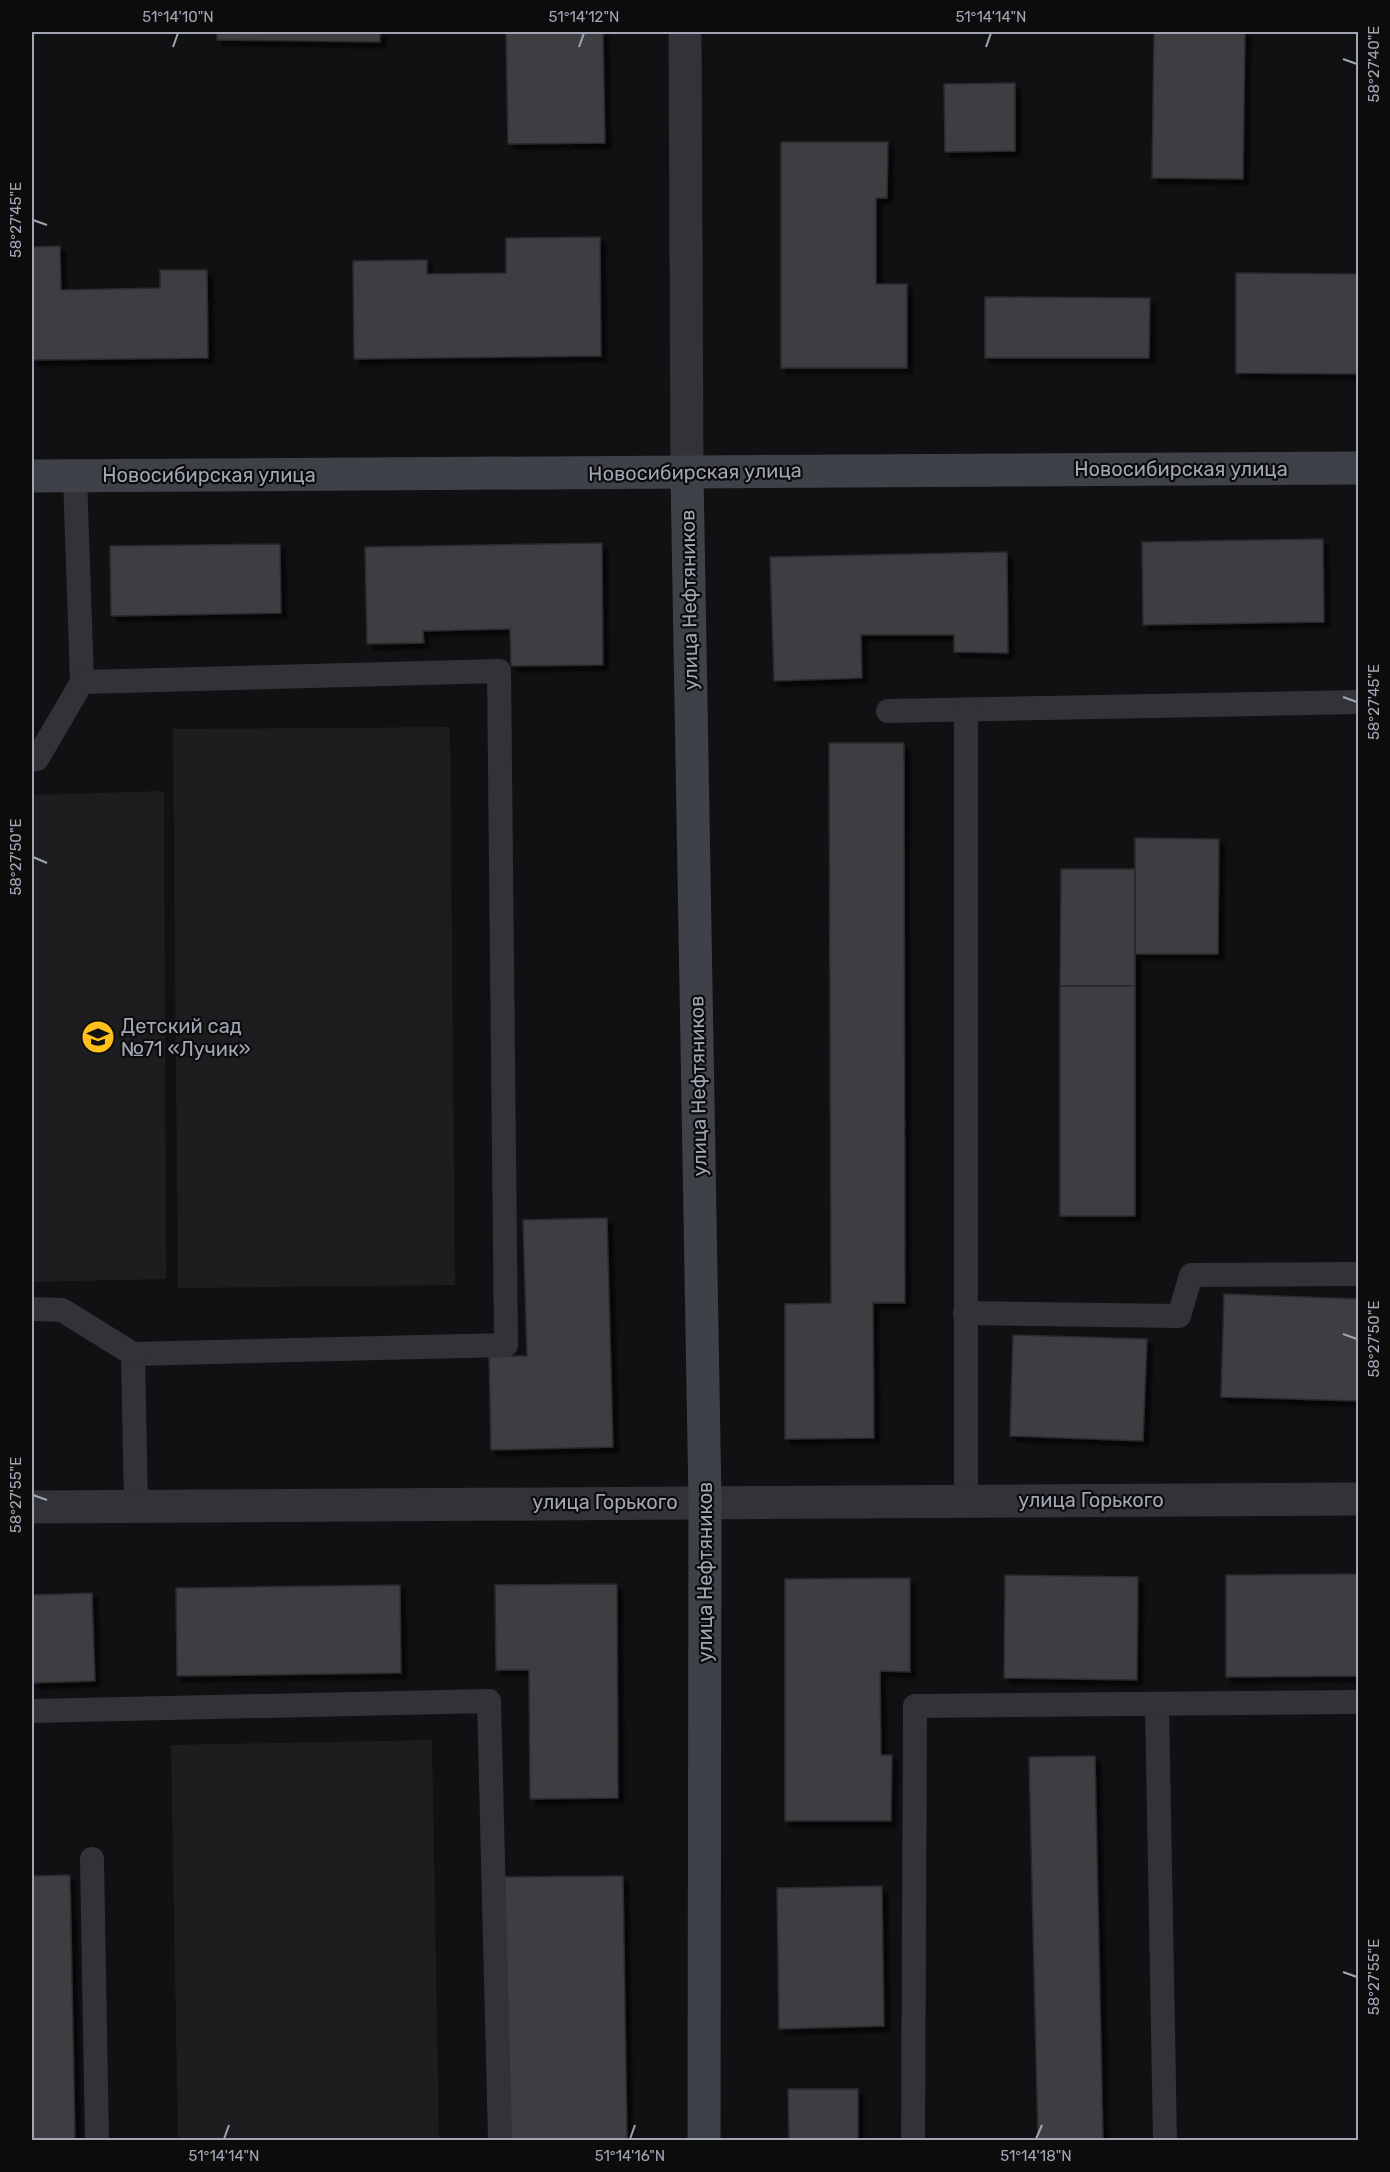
<svg xmlns="http://www.w3.org/2000/svg" width="1390" height="2172" viewBox="0 0 1390 2172" font-family="Rubik,sans-serif">
  <style>
    .built { fill: #1d1d20 }
    .building { fill: #3d3e43; stroke: #2b2b2f; stroke-width: 1.5; filter: url(#shadow) }
    .lines { fill: none; stroke-linecap: round; stroke-linejoin: round }
    .lane { stroke: #323238; stroke-width: 24 }
    .street { stroke: #323238; stroke-width: 33 }
    .secondary { stroke: #3f4148; stroke-width: 33 }
    .ticks { fill: none; stroke: #a1a6b4; stroke-width: 2 }
    .labels { text-anchor: middle; stroke-width: 4.5; stroke-linejoin: round; paint-order: stroke }
    .street-label { font-size: 20px; fill: #a1a6b4; stroke: #0c0c0d }
    .poi-label { font-size: 20px; fill: #a1a6b4; stroke: #0c0c0d; text-anchor: start }
    .neatline { fill: none; stroke: #a1a6b4; stroke-width: 2 }
    .ticks-label { font-size: 15px; text-anchor: middle; fill: #a1a6b4 }
  </style>
  <defs>
    <filter id="shadow"><feDropShadow dx="5.5" dy="5.5" stdDeviation="1.5" flood-color="#0009"/></filter>
  </defs>
  <rect width="100%" height="100%" fill="#111113"/>
  <g class="built">
    <polygon points="450,727 455,1285 178,1288 173,729"/>
    <polygon points="164,791 166,1279 32,1282 32,795"/>
    <polygon points="432,1740 439,2140 178,2140 171,1745"/>
  </g>
  <g class="building">
    <polygon points="217,32 380,32 380,42 217,40"/>
    <polygon points="506,32 603,32 605,143 508,144"/>
    <polygon points="1154,32 1245,32 1243,179 1152,178"/>
    <polygon points="1015,83 1015,151 945,152 944,84"/>
    <polygon points="781,142 888,142 887,198 876,198 876,284 907,284 907,368 781,368"/>
    <polygon points="600,237 601,356 354,359 353,261 427,260 427,274 506,273 506,238"/>
    <polygon points="60,246 61,290 160,288 160,270 207,270 208,358 32,360 32,247"/>
    <polygon points="1236,273 1358,274 1358,374 1236,373"/>
    <polygon points="985,297 1150,298 1149,358 985,358"/>
    <polygon points="1323,539 1324,622 1143,625 1142,542"/>
    <polygon points="602,543 603,665 511,666 510,629 423,631 424,643 367,644 365,547"/>
    <polygon points="280,544 281,613 111,616 110,546"/>
    <polygon points="1007,552 1008,653 954,652 954,635 861,635 862,678 774,681 770,557"/>
    <polygon points="829,743 904,743 905,1303 873,1303 874,1438 785,1439 785,1304 831,1303"/>
    <polygon points="1135,838 1219,839 1218,954 1135,954"/>
    <polygon points="1061,869 1135,869 1135,986 1060,986"/>
    <rect x="1060" y="986" width="75" height="230"/>
    <polygon points="607,1218 613,1447 491,1450 489,1356 527,1356 523,1220"/>
    <polygon points="1224,1294 1358,1299 1357,1401 1221,1397"/>
    <polygon points="1013,1335 1147,1339 1143,1441 1010,1436"/>
    <polygon points="1358,1574 1358,1676 1226,1677 1226,1575"/>
    <polygon points="1005,1575 1138,1577 1137,1680 1004,1678"/>
    <polygon points="910,1578 910,1672 880,1671 881,1755 892,1755 891,1821 785,1821 785,1579"/>
    <polygon points="617,1584 618,1798 530,1799 529,1670 496,1670 495,1585"/>
    <polygon points="400,1585 401,1673 177,1676 176,1588"/>
    <polygon points="92,1593 95,1681 32,1683 32,1595"/>
    <polygon points="1095,1756 1103,2140 1038,2140 1029,1757"/>
    <polygon points="70,1875 75,2140 32,2140 32,1876"/>
    <polygon points="623,1876 627,2140 507,2140 504,1877"/>
    <polygon points="882,1886 884,2026 779,2029 777,1888"/>
    <polygon points="788,2089 858,2089 858,2140 789,2140"/>
  </g>
  <g class="lines">
    <g class="lane">
      <polyline points="75,476 82,682"/>
      <polyline points="888,711 1358,702"/>
      <polyline points="32,760 37,759 82,682 499,671 506,1345 133,1354 136,1506"/>
      <polyline points="32,1309 62,1310 133,1354"/>
      <polyline points="965,1313 1179,1316 1191,1275 1358,1274"/>
      <polyline points="966,1501 966,712"/>
      <polyline points="1157,1704 1165,2140"/>
      <polyline points="32,1711 489,1701 500,2140"/>
      <polyline points="92,1859 97,2140"/>
      <polyline points="913,2140 915,1706 1358,1702"/>
    </g>
    <g class="street">
      <polyline points="685,32 687,474"/>
      <polyline points="32,1507 1358,1499"/>
    </g>
    <g class="secondary">
      <polyline points="687,474 705,1501 704,2140"/>
      <polyline points="32,476 1358,468"/>
    </g>
  </g>
  <path class="ticks" d="M173,47l5,-14M579,47l5,-14M986,47l5,-14M1343,59l14,5M33,220l14,5M1343,697l14,5M33,857l14,6M1343,1334l14,5M33,1495l14,5M1343,1972l14,5M224,2139l5,-14M630,2139l5,-14M1036,2139l6,-14"/>
  <defs>
    <symbol id="school-disc" viewBox="-11 -11 22 22"><circle r="9.5" fill="#ffc01c" stroke="#0c0c0d"/><path d="M0-5L7-2L0 1L-7-2ZM-4 1L0 2.5L4 1V4Q0 6-4 4Z" fill="#111"/></symbol>
  </defs>
  <g fill-rule="evenodd">
    <use href="#school-disc" x="79" y="1018" width="38" height="38"/>
  </g>
  <g class="labels">
    <g class="street-label">
      <text x="1181" y="476">Новосибирская улица</text>
      <text transform="translate(695 472) rotate(-1)" y="7">Новосибирская улица</text>
      <text x="209" y="482">Новосибирская улица</text>
      <text transform="translate(689 600) rotate(-91)" y="7">улица Нефтяников</text>
      <text transform="translate(698 1086) rotate(-91)" y="7">улица Нефтяников</text>
      <text x="1091" y="1507">улица Горького</text>
      <text x="605" y="1509">улица Горького</text>
      <text transform="translate(705 1572) rotate(-90)" y="7">улица Нефтяников</text>
    </g>
    <g class="poi-label">
      <text x="121" y="1033">Детский сад<tspan x="121" dy="23">№71 «Лучик»</tspan></text>
    </g>
  </g>
  <rect width="1390" height="2172" fill="none" stroke="#0c0c0d" stroke-width="66"/>
  <rect x="33" y="33" width="1324" height="2106" class="neatline"/>
  <g class="ticks-label">
    <text x="178" y="22">51°14'10"N</text>
    <text x="584" y="22">51°14'12"N</text>
    <text x="991" y="22">51°14'14"N</text>
    <text transform="translate(1374 64) rotate(-90)" y="5">58°27'40"E</text>
    <text transform="translate(16 220) rotate(-90)" y="5">58°27'45"E</text>
    <text transform="translate(1374 702) rotate(-90)" y="5">58°27'45"E</text>
    <text transform="translate(16 857) rotate(-90)" y="5">58°27'50"E</text>
    <text transform="translate(1374 1339) rotate(-90)" y="5">58°27'50"E</text>
    <text transform="translate(16 1495) rotate(-90)" y="5">58°27'55"E</text>
    <text transform="translate(1374 1977) rotate(-90)" y="5">58°27'55"E</text>
    <text x="224" y="2161">51°14'14"N</text>
    <text x="630" y="2161">51°14'16"N</text>
    <text x="1036" y="2161">51°14'18"N</text>
  </g>
</svg>
